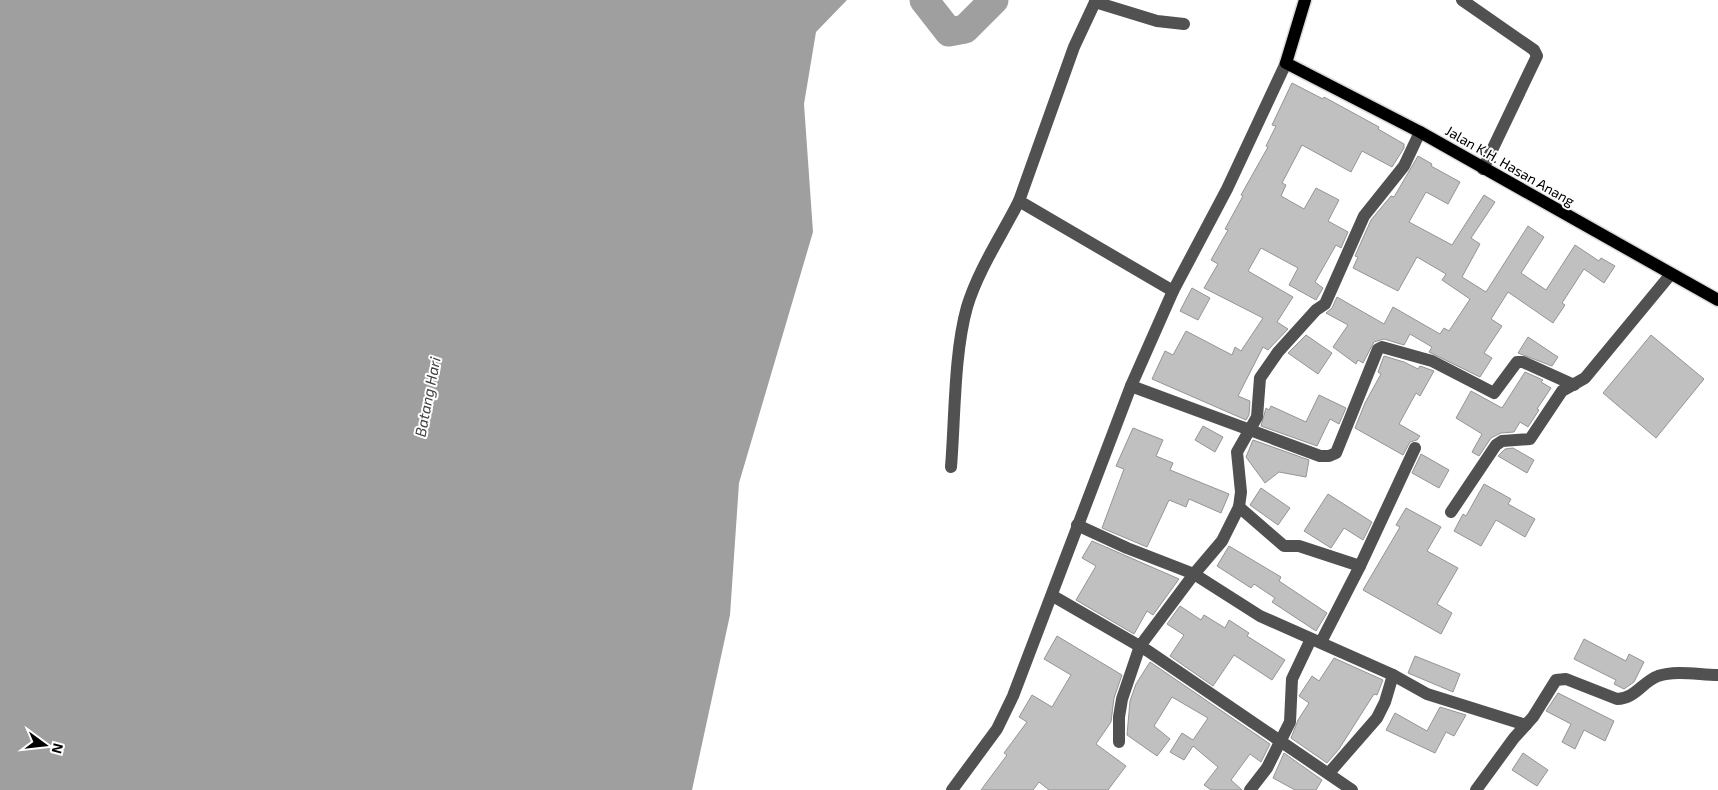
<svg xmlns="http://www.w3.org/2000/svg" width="1718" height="790" viewBox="0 0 1718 790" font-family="'Exo 2',sans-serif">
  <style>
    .water { fill: #9f9f9f }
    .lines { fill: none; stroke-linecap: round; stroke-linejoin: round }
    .river { stroke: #9f9f9f; stroke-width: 29 }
    .building { fill: #c0c0c0; stroke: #959595 }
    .major-casing { stroke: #dbdbdb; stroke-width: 15 }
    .minor { stroke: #515151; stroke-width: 12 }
    .major { stroke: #000; stroke-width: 12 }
    .labels { text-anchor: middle; stroke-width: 4; stroke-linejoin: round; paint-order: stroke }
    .street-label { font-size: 14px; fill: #000; stroke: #fff }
    .water-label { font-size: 15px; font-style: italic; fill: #404040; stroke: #fff }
  </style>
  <rect width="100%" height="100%" fill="#fff"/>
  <polygon class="water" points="0,0 847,0 816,32 804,104 813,232 739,483 730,615 692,790 0,790"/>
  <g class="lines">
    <polyline class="river" points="924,0 949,32 965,29 994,0"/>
  </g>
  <g class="building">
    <polygon points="1292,83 1323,99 1324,97 1379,127 1378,129 1404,144 1404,148 1392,167 1362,151 1351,172 1302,145 1282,183 1286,185 1281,196 1304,209 1316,188 1339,200 1328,221 1348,232 1341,248 1336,245 1315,282 1323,288 1316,300 1289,285 1298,268 1261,248 1248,271 1293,297 1277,322 1288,329 1268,350 1263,347 1238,396 1250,401 1249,415 1246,420 1152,379 1165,351 1173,355 1186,331 1232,355 1235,347 1241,351 1263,318 1204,288 1218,264 1211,260 1228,230 1225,229 1243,196 1241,195 1268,147 1266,146 1276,126 1272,125"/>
    <polygon points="1418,156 1432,164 1431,166 1460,182 1448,204 1426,192 1409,222 1452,245 1484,195 1495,202 1471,238 1480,244 1462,277 1486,292 1528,226 1544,237 1521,273 1546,290 1575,245 1599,261 1601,258 1615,266 1604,283 1584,269 1562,303 1565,305 1553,323 1508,292 1491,319 1502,326 1484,353 1492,358 1480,377 1429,352 1432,347 1410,334 1404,345 1384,339 1374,342 1363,363 1358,360 1356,364 1333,347 1348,325 1326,313 1332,308 1337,297 1384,324 1393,307 1440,334 1444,328 1449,331 1470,299 1442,280 1446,274 1417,257 1398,291 1353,268 1358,257 1355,256 1371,220 1391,196 1394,197"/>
    <polygon points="1192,288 1210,298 1198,320 1180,311"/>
    <polygon points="1306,335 1332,353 1318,374 1288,353"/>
    <polygon points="1651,335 1704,379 1656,438 1603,393"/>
    <polygon points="1528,337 1558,357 1552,366 1518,353"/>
    <polygon points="1384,356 1404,362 1418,369 1420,366 1434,371 1420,396 1416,393 1399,424 1420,436 1417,440 1410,442 1403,455 1355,428 1365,403 1381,374 1378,372"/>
    <polygon points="1525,372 1543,380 1541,382 1551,388 1537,409 1539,410 1528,427 1520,422 1514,432 1501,433 1491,438 1479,456 1472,452 1482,434 1456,418 1471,391 1502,408"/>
    <polygon points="1319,395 1346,408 1339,424 1330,419 1317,446 1261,426 1266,408 1269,410 1271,406 1306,422"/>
    <polygon points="1203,426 1223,437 1215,452 1195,440"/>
    <polygon points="1133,428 1163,440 1156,456 1173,463 1170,470 1229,494 1221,513 1189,499 1186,507 1169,500 1147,547 1102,528 1124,469 1116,466"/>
    <polygon points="1253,440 1309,460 1306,477 1279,472 1265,483 1246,457"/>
    <polygon points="1513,448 1534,460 1527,473 1498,456 1505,449"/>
    <polygon points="1421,454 1449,470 1439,488 1412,473"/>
    <polygon points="1484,484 1511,499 1508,504 1535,519 1525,537 1496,520 1481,546 1454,531 1463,514 1466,516"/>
    <polygon points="1261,488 1290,508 1278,525 1250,505"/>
    <polygon points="1328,494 1372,522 1363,540 1344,528 1331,548 1304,531"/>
    <polygon points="1406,508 1441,527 1427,551 1458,568 1437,604 1452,613 1441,634 1363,590 1400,527 1396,525"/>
    <polygon points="1092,541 1179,579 1153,615 1147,611 1134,634 1076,600 1096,566 1082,558"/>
    <polygon points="1229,546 1281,577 1279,581 1327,613 1316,631 1272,602 1275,598 1254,584 1251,588 1217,566"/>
    <polygon points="1180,606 1201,620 1204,615 1225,628 1229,620 1249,633 1247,636 1285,660 1272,680 1234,655 1213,686 1170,656 1184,635 1167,624"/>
    <polygon points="1057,636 1122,675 1114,698 1111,722 1096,744 1126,766 1108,790 1049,790 1039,782 1033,790 981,790 1007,755 1004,753 1027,722 1019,717 1032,695 1052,707 1071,675 1044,659"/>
    <polygon points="1584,639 1626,661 1629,654 1644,662 1634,682 1624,689 1614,684 1616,680 1574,659"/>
    <polygon points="1415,656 1460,674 1453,692 1408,673"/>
    <polygon points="1334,658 1383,680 1377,695 1374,694 1339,749 1327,763 1291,738 1298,720 1309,703 1299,696 1312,676 1319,681"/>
    <polygon points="1150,662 1270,744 1261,762 1250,754 1231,780 1242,790 1211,790 1204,785 1218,767 1193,746 1184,760 1170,752 1182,733 1193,740 1208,718 1172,697 1154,726 1170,739 1157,756 1127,735 1130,701 1136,684"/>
    <polygon points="1558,693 1614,721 1605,741 1584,730 1575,749 1562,742 1571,724 1546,711"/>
    <polygon points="1440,707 1466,715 1454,736 1446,732 1435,753 1386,730 1395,713 1427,731"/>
    <polygon points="1284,753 1322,780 1316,790 1295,790 1273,778"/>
    <polygon points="1523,753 1548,770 1537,786 1512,770"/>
  </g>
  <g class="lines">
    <defs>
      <polyline id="major" points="1305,0 1286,63 1420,132 1718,300"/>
    </defs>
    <use href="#major" class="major-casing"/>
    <g class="minor">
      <polyline points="1096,0 1074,47 1019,201 1173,291"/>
      <polyline points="1462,0 1534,50 1537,56 1483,169"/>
      <polyline points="1095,2 1157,21 1184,24"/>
      <polyline points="1131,386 1320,456 1329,456 1336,453 1378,349 1382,347 1432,361 1494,393 1517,362 1523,362 1574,385"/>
      <path d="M951,467c4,-49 3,-114 16,-160 11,-37 35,-72 52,-106"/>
      <polyline points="1239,507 1284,546 1299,546 1360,566"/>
      <polyline points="1451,512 1496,445 1502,441 1530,439 1562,391 1585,378 1671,274"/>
      <polyline points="1077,525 1127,548 1194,574 1260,616 1393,675 1427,694 1526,725"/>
      <polyline points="1053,596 1148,651 1352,790"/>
      <polyline points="1321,642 1360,566 1415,448"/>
      <polyline points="1119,742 1119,717 1122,699 1140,646 1194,574 1222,541 1239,507 1241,492 1237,452 1257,417 1260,378 1278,352 1316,310 1325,304 1364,216 1404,166 1420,132"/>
      <polyline points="1329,773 1377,718 1385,702 1393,675"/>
      <polyline points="952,790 997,729 1013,696 1131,386 1173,291 1227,189 1286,63"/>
      <polyline points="1250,790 1267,768 1290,722 1292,679 1311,639"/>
      <path d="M1476,790l38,-52 19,-21 23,-37 10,-1 51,20c18,0 25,-17 41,-23 19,-6 41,-1 60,-1"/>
    </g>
    <use href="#major" class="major"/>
  </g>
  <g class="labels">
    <g class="street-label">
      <text transform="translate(1510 166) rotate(30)" y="5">Jalan K.H. Hasan Anang</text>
    </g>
    <g class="water-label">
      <text transform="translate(428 397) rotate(-79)" y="5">Batang Hari</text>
    </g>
  </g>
  <g transform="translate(45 745) rotate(105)" stroke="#ffffff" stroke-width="4" paint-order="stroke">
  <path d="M0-4L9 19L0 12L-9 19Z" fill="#000000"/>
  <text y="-8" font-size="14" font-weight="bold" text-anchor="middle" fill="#000000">N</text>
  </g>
</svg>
